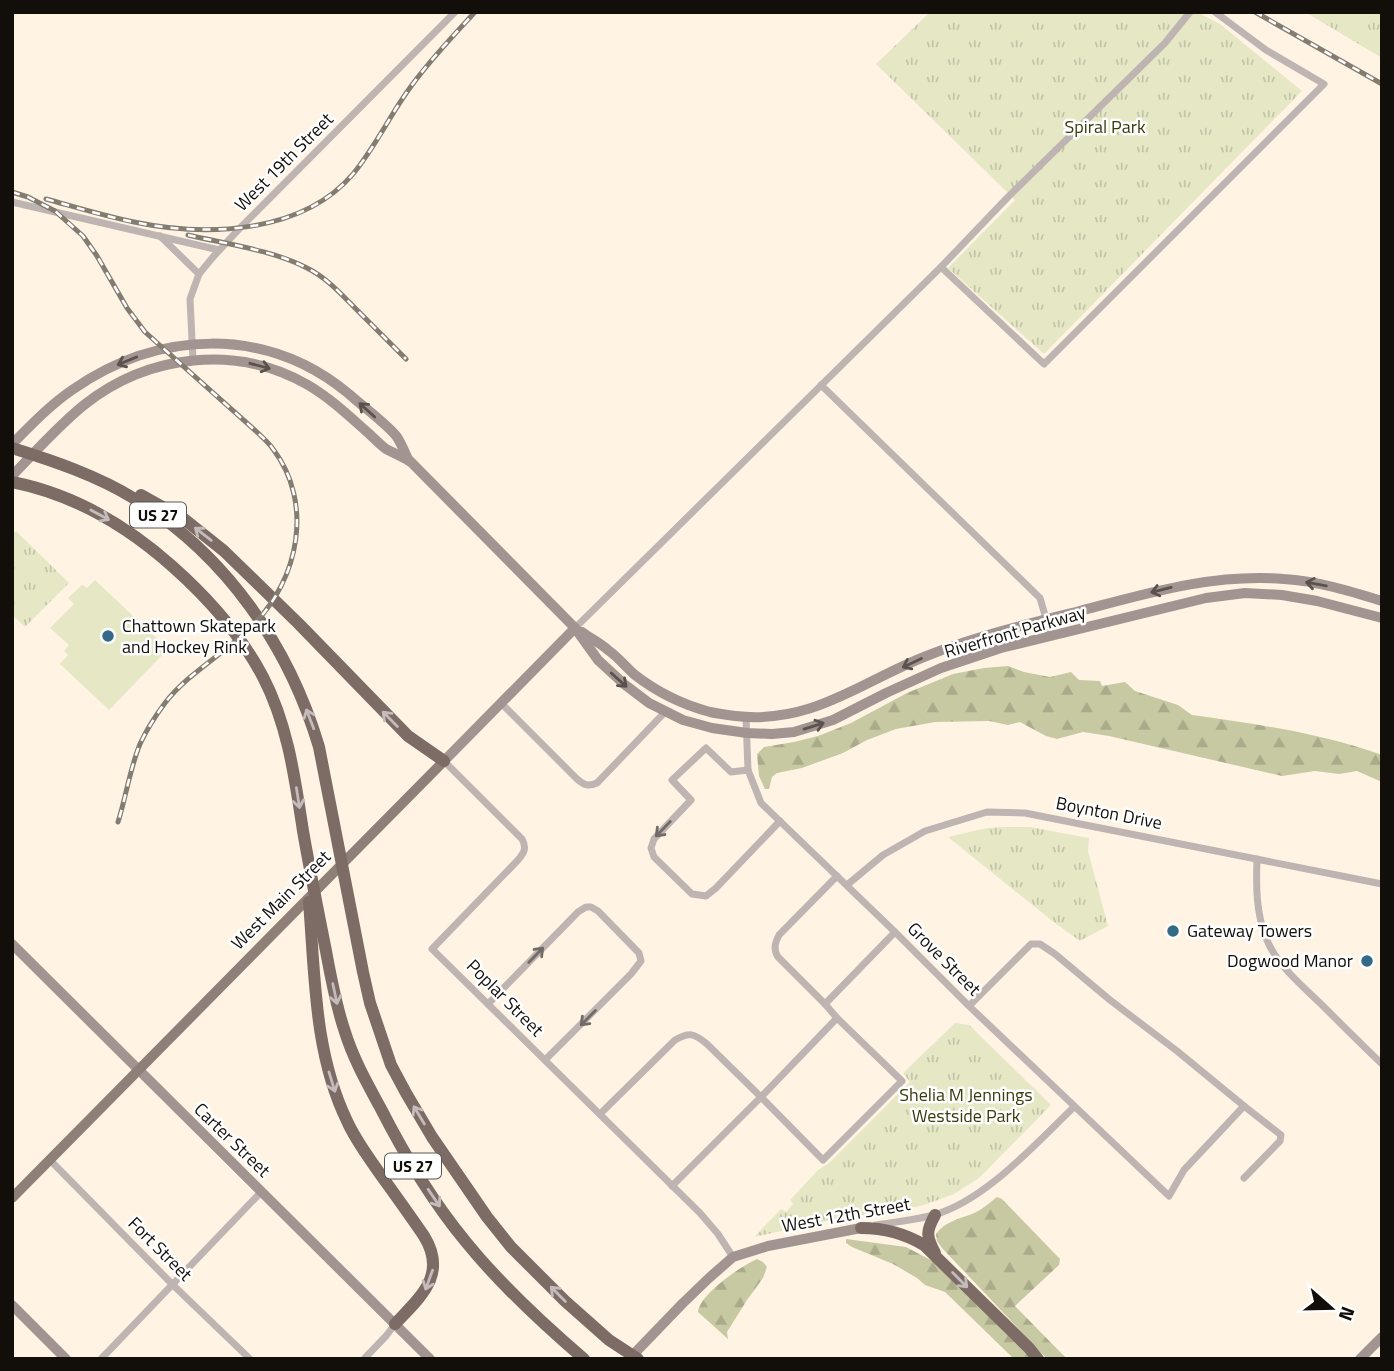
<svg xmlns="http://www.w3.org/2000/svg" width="1394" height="1371" viewBox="0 0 1394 1371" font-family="'Titillium Web',sans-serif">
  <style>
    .green { fill: #e5e7c5 }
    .forest { fill: url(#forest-firs) }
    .park { fill: url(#park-tufts) }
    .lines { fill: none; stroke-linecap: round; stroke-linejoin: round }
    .street { stroke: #beb5b2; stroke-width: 7 }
    .secondary { stroke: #a29591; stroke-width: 10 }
    .primary { stroke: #8e7f79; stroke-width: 10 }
    .highway { stroke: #7d6b65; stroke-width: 12 }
    .rail-casing { stroke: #837c71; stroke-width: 5 }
    .rail { stroke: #fff; stroke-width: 2.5; stroke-dasharray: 8; stroke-linecap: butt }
    .oneway { stroke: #5a524d }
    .oneway2 { stroke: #c4bcba }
    .oneway3 { stroke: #716a66 }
    .poi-dot { fill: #346a85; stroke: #fff; stroke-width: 2.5 }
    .labels { text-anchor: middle; stroke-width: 5; stroke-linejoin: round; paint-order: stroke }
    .shield { fill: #fff; stroke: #595653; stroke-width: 2 }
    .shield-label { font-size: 16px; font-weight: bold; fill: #120e09 }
    .park-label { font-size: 18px; fill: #3a3b0b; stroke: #fff }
    .street-label { font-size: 18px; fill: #120e09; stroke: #fff }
    .poi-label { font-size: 18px; fill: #120e09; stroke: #fff; text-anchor: start }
  </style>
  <defs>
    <pattern id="forest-firs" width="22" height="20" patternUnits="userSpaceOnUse" patternTransform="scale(1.75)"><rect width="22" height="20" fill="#c7c9a2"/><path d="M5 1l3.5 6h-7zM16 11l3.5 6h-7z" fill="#aaab8a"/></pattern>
    <pattern id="park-tufts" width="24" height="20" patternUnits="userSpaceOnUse" patternTransform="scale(1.75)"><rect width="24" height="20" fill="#e5e7c5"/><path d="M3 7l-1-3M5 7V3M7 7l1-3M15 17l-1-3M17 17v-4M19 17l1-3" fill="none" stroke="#c3c5a8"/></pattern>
  </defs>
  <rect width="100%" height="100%" fill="#fff4e3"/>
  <polygon class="green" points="95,580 168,649 109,710 60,664 68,655 64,651 69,645 50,628 74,604 68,598 82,585 87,588"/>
  <g class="forest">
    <path d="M1008,666l16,6 26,5 21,-5 8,8 21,1 2,5 23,-4 10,9 43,14 14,10c64,9 129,18 190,40v27l-25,-11 -18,3 -24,-3 -33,5 -173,-40 -26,-4 -26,7 -11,-3 -26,-14 -12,3 -19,-4 -54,1 -39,7 -29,11 -24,13 -41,15 -25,5 -5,4 -3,12h-4l-6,-13 -2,-22 7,-7 30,-5 24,-6 33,-13 56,-30 46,-19 31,-6z"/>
    <path d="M997,1197l5,2 58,60 -1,6 -44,41 50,51 -1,2h-17l-105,-111 -5,-7 -1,-7c8,-12 23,-15 36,-20 10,-4 17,-11 25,-17z"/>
    <polygon points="846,1239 906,1247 944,1267 1033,1359 1014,1359 945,1292 925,1285 917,1278 893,1264 852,1247 846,1243"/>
    <path d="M757,1259l6,3 4,5 -4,11 -16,22 -20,32 1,7 -30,-27c2,-18 43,-46 59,-53z"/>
  </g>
  <g class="park">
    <polygon points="930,12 1197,12 1220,24 1302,91 1044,354 948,268 1015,200 876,64"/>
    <polygon points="1305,12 1382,12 1382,58"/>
    <polygon points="16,531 69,583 25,627 12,615 12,536"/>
    <polygon points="1001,827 1030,827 1089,838 1088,851 1108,926 1080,941 1051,920 948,837 987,828"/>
    <polygon points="955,1023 969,1025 1051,1105 979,1178 954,1194 921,1206 836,1219 754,1237 781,1209 786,1212 793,1204 790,1200 818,1170 828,1164 910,1082 903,1073"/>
  </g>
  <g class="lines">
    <g class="street">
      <polyline points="12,202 219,250"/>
      <polyline points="160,236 199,274"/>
      <polyline points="941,267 1044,364 1324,84 1266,50 1215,12"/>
      <polyline points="193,360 190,299 199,274 213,257 240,228 455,12"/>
      <polyline points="821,385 1040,598 1051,636"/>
      <polyline points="575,628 941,267 1007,198 1165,43 1190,12"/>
      <path d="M501,703l76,76c7,6 11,8 20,4l69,-72"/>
      <polyline points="746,717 748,770 761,803 895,932 969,1006 1169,1196 1184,1170 1244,1106 1177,1051 1110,1000 1055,954 1040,944 1031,944 969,1006"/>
      <path d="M444,761l78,78c5,9 2,14 -4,21l-86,89 268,264 18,21 15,23"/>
      <polyline points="748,770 731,772 706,748 672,780 691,800 654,839 651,848 654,857 692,894 706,896 716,888 780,821"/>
      <path d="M1257,859c-1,27 -1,53 9,79 10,26 35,47 55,66 20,20 40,40 61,60"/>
      <polyline points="847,885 883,855 925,831 987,812 1025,813 1382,884"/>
      <polyline points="488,1004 578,912 586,907 591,907 598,911 639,953 641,961 631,974 545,1060"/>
      <path d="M825,1004l-47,-47c-5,-8 -3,-14 1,-22l58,-59"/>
      <polygon points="837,1018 902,1081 823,1160 761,1097"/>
      <polyline points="837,1018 825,1004 895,932"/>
      <path d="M600,1114l75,-74c14,-8 19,-7 32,4l54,53 -89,89"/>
      <polyline points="50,1160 173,1285 250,1359"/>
      <polyline points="1244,1178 1280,1141 1281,1135 1244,1106"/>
      <path d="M876,1225c19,-3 39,-5 58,-10 52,-15 101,-71 140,-108"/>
      <polyline points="101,1359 262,1191"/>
      <polyline points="364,1359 386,1336 395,1324"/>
    </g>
    <g class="secondary">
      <path d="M12,444c19,-19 37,-38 60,-54 86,-60 194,-65 277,4 12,11 39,31 48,43 5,8 8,16 12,24"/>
      <path d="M12,476c23,-24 46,-50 72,-71 64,-51 153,-61 224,-20 22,13 40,30 58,46 7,6 13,13 20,18 8,4 16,8 24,12l165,167 23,32 26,24 25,19 34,17 29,8 35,5 25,1 22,-2 39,-12 53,-27 55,-25 60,-20 205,-50 39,-5 37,2 35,6 65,17"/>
      <path d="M582,632c8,6 18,11 26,18 10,7 18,17 27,25 22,17 49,30 75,37 9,2 18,3 26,4 77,9 127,-36 193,-61 48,-19 98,-31 147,-43 69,-18 136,-39 208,-33 33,2 66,12 98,22"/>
      <polyline points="444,761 575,628"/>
      <polyline points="12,944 430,1359"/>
      <polyline points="12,1305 66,1359"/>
      <polyline points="630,1358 683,1303 709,1278 733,1257 768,1246 861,1228"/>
      <polyline points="1360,1359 1382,1337"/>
    </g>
    <polyline class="primary" points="12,1198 444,761"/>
    <g class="highway">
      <path d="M12,448c42,13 86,28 123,51 91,56 154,147 184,248l44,225 7,31 21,62 15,28 26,44 55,80 24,30 54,54 44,39 29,19"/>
      <path d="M12,482c61,12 115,44 160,84 35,31 69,69 91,111 25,48 32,102 40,154 7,40 15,80 23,120 5,27 10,55 19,81 8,26 22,51 35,75 24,47 52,94 86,135 35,43 76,81 118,117"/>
      <polyline points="141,495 184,519 224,551 299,624 408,736 444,761"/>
      <path d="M309,902c6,74 5,151 38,219 8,18 20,34 31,50 15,21 31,43 46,65 24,39 -4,61 -29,88"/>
      <path d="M861,1228c23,0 43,5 63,17l105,103 9,11"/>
      <path d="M935,1253c-9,-17 -9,-22 0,-38"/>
    </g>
    <defs>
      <g id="rail">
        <polyline points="1255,12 1382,84"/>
        <path d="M12,192l16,5 27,14 28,25 14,20 30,52 18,24 113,101c5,5 11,10 15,16 41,54 26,130 -20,176 -27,28 -64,47 -88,78 -9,12 -19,28 -25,41 -10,24 -14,53 -22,78"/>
        <path d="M46,199c29,8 58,17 88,23 72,15 168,12 219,-48 23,-28 38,-61 59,-89 19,-26 41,-49 63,-73"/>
        <path d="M188,235c38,9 84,15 119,33 20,10 34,26 49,41 17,17 33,33 50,50"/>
      </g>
    </defs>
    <use href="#rail" class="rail-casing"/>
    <use href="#rail" class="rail"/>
  </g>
  <defs><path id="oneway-shaft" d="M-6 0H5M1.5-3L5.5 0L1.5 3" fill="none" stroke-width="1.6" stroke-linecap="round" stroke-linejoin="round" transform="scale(1.75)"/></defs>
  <g class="oneway">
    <use href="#oneway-shaft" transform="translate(127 361) rotate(158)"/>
    <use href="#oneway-shaft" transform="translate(260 366) rotate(15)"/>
    <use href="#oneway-shaft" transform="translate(367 410) rotate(-138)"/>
    <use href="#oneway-shaft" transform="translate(1316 584) rotate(-170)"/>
    <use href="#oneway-shaft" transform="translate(1161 590) rotate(166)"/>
    <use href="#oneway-shaft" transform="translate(912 663) rotate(155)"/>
    <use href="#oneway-shaft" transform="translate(619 680) rotate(42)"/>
    <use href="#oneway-shaft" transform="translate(814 726) rotate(-17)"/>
  </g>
  <g class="oneway2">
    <use href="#oneway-shaft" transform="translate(100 515) rotate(28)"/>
    <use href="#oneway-shaft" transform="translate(203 534) rotate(-142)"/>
    <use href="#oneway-shaft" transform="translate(310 719) rotate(-111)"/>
    <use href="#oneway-shaft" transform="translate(390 719) rotate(-135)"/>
    <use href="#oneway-shaft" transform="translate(298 798) rotate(81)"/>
    <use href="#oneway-shaft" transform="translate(335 994) rotate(78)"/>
    <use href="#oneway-shaft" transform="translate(332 1082) rotate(73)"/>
    <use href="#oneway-shaft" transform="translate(419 1115) rotate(-121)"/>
    <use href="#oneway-shaft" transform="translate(434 1198) rotate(56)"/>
    <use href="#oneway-shaft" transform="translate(429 1280) rotate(110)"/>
    <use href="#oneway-shaft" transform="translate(960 1280) rotate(45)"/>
    <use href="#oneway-shaft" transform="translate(558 1294) rotate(-135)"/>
  </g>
  <g class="oneway3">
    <use href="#oneway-shaft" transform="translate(663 829) rotate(134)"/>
    <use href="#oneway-shaft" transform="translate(536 955) rotate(-46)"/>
    <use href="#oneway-shaft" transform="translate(588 1018) rotate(135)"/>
  </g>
  <g class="poi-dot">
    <circle cx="108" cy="636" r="7"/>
    <circle cx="1173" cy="931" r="7"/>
    <circle cx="1367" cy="961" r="7"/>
  </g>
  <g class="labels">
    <g class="shield">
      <rect x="130" y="502.5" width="56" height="25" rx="5"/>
      <rect x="385" y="1153.5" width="56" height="25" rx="5"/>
    </g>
    <g class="shield-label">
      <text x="158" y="521">US 27</text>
      <text x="413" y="1172">US 27</text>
    </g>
    <g class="park-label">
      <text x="1105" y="133">Spiral Park</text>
      <text x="966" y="1101">Shelia M Jennings<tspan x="966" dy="21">Westside Park</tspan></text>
    </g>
    <g class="street-label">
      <text transform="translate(284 162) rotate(-45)" y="6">West 19th Street</text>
      <text transform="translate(1015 632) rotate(-16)" y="6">Riverfront Parkway</text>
      <text transform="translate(1109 813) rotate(11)" y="6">Boynton Drive</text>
      <text transform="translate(281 900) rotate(-45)" y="6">West Main Street</text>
      <text transform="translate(944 959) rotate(45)" y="6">Grove Street</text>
      <text transform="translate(505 998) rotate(45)" y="6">Poplar Street</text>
      <text transform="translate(232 1140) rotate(44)" y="6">Carter Street</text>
      <text transform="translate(846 1215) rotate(-10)" y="6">West 12th Street</text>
      <text transform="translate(160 1249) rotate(45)" y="6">Fort Street</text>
    </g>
    <g class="poi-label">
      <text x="122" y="632">Chattown Skatepark<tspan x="122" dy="21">and Hockey Rink</tspan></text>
      <text x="1187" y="937">Gateway Towers</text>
      <text x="1353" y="967" text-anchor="end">Dogwood Manor</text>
    </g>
  </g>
  <rect width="1394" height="1371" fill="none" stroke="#120e09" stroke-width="28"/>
  <g transform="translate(1331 1308) rotate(110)" stroke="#ffffff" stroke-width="5" paint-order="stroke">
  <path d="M0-5L12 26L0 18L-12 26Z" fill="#120e09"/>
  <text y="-10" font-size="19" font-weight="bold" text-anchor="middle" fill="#120e09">N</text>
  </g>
</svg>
